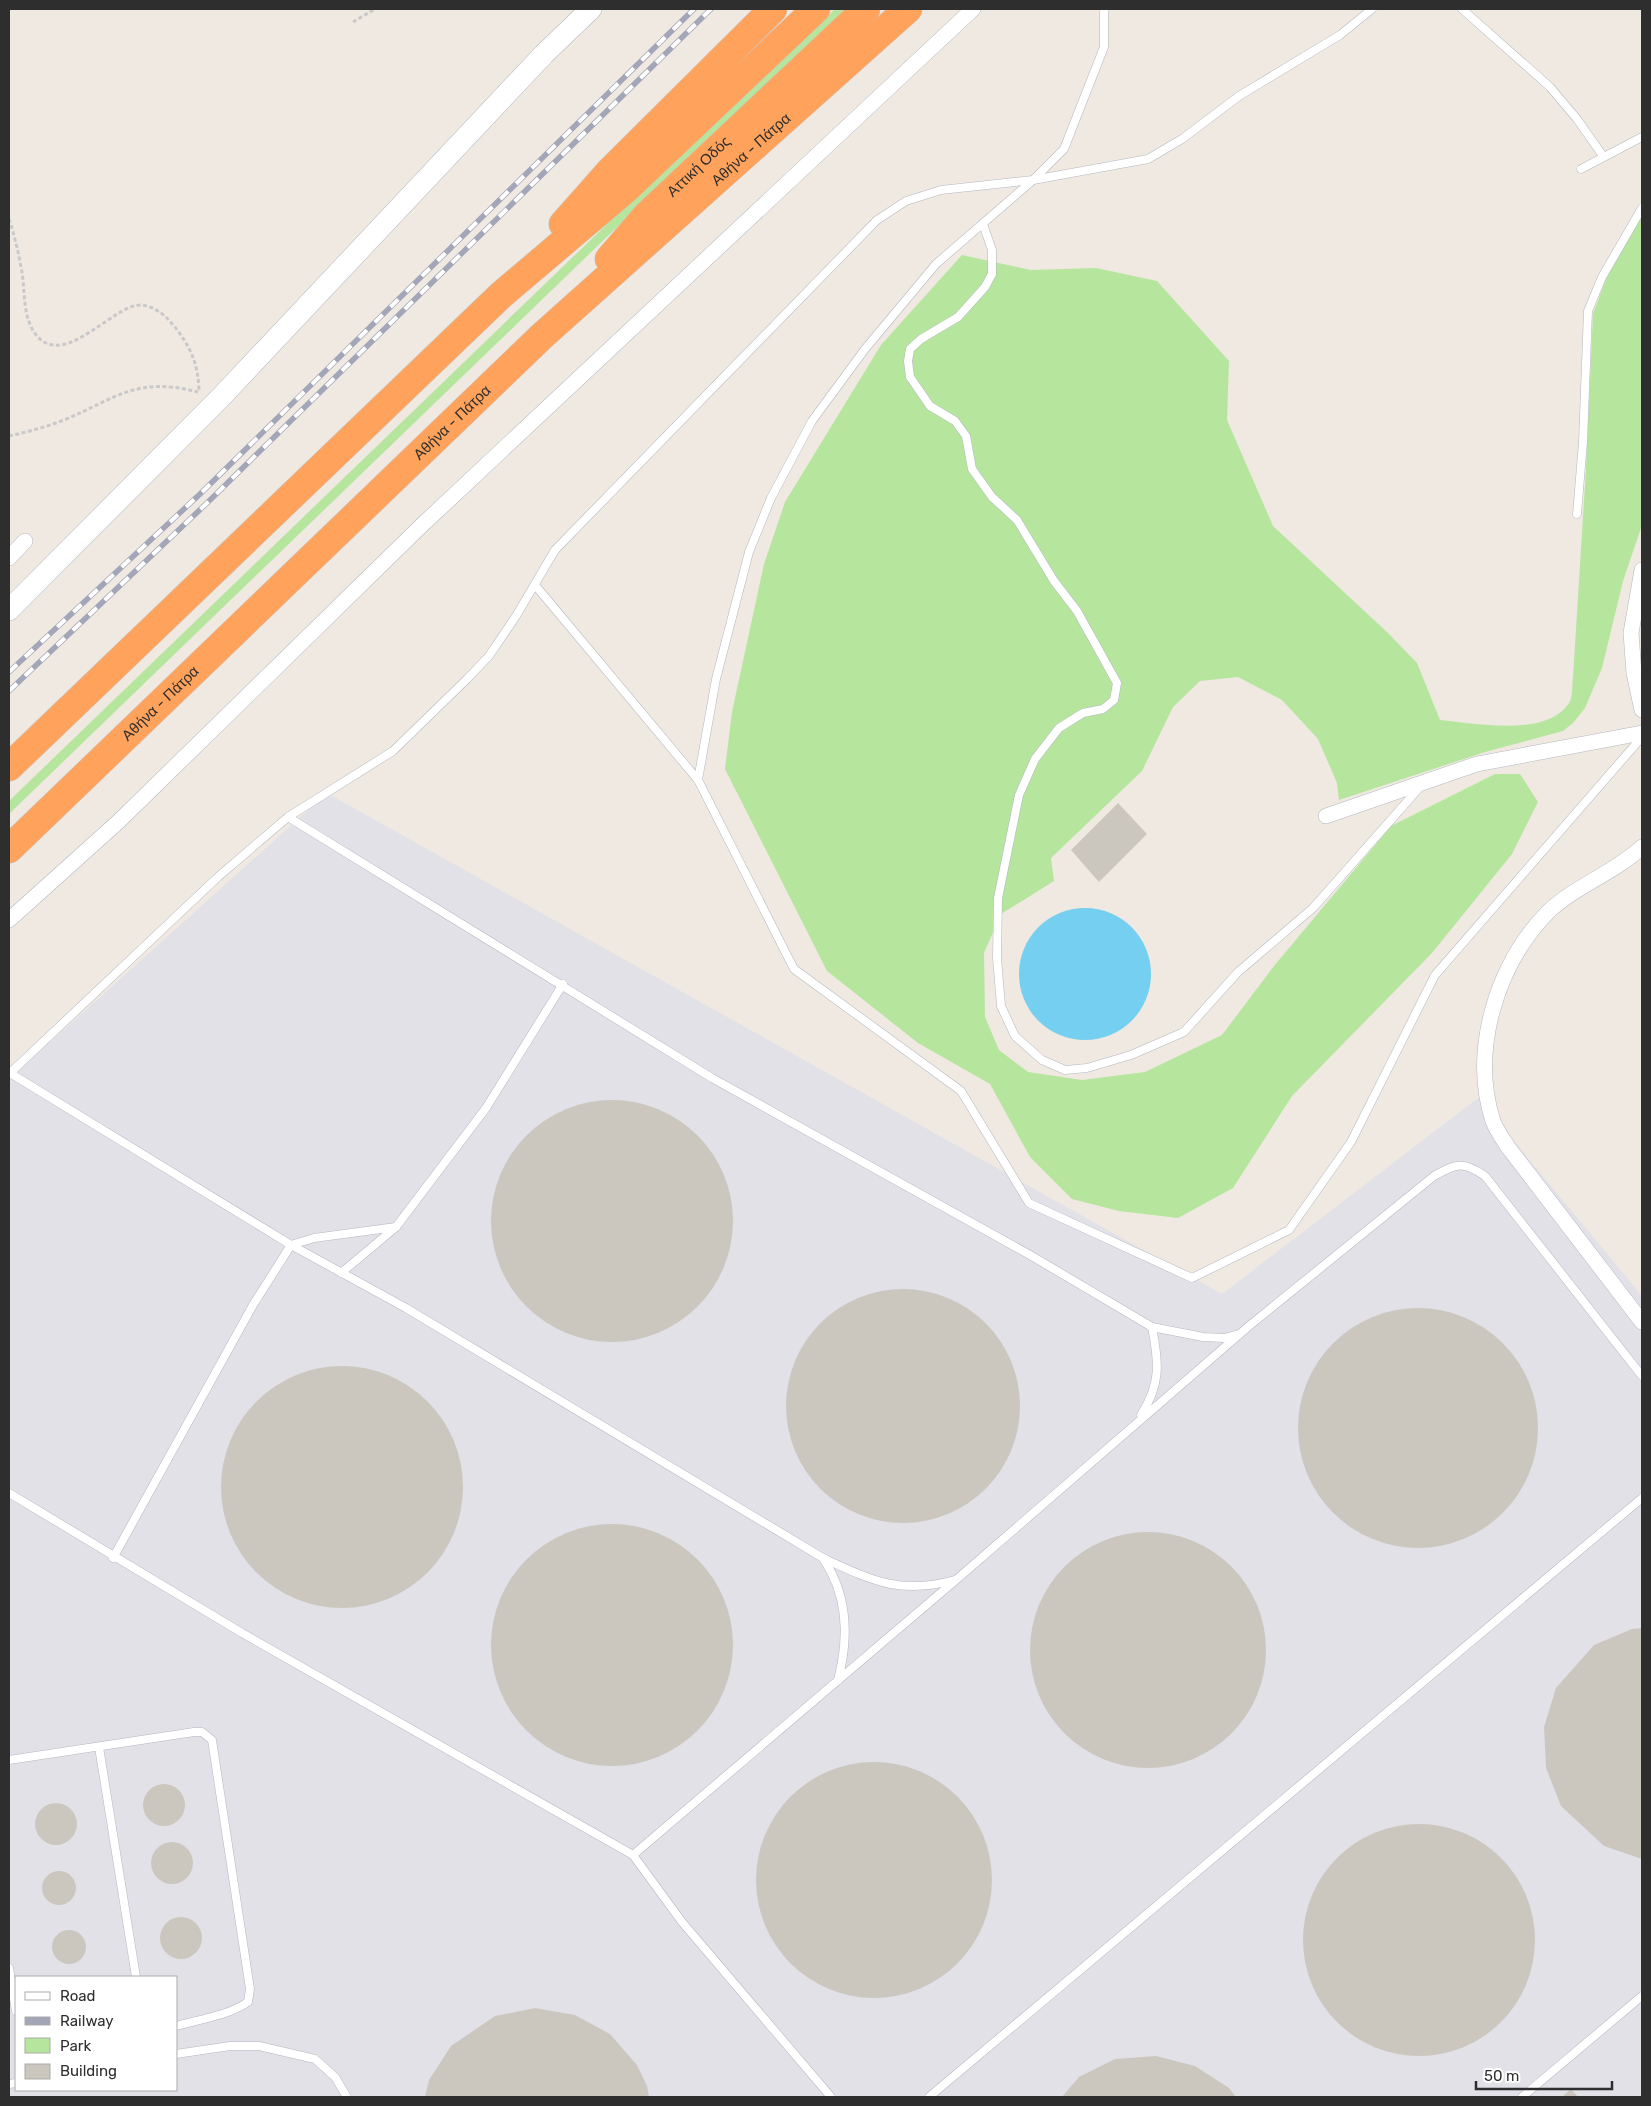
<svg xmlns="http://www.w3.org/2000/svg" width="1651" height="2106" viewBox="0 0 1651 2106" font-family="Rubik,sans-serif">
  <style>
    .industrial { fill: #e3e1e8; fill-rule: evenodd }
    .green { fill: #b6e59e }
    .water { fill: #75cff0 }
    .building { fill: #cbc7bf }
    .lines { fill: none; stroke-linecap: round; stroke-linejoin: round }
    .lane-casing { stroke: #b4b7c1; stroke-width: 9 }
    .street-casing { stroke: #b4b7c1; stroke-width: 16 }
    .secondary-casing { stroke: #b4b7c1; stroke-width: 22 }
    .highway-casing { stroke: #c9c9c9; stroke-width: 29 }
    .path { stroke: #c9c9c9; stroke-width: 3; stroke-dasharray: 4 2.5; stroke-linecap: butt }
    .lane { stroke: #fff; stroke-width: 8 }
    .street { stroke: #fff; stroke-width: 15 }
    .secondary { stroke: #fff; stroke-width: 21 }
    .highway { stroke: #ffa35c; stroke-width: 28 }
    .rail-casing { stroke: #a3a6b8; stroke-width: 5.5 }
    .rail { stroke: #fff; stroke-width: 4; stroke-dasharray: 11; stroke-linecap: butt }
    .labels { text-anchor: middle; stroke-width: 4; stroke-linejoin: round; paint-order: stroke }
    .street-label { font-size: 15px; fill: #2e2e2e; stroke: #fff }
  </style>
  <rect width="100%" height="100%" fill="#efe9e1"/>
  <path class="industrial" d="M327,793l895,501 256,-196 164,198v801h-1633v-1018zM16,1977h160v113h-160z"/>
  <g class="green">
    <polygon points="835,9 849,9 640,205 9,814 9,801 633,199"/>
    <path d="M1642,216v309l-19,56 -21,87 -17,40 -12,15 -10,8 -78,21 -146,48 -2,-17 -19,-44 -36,-39 -44,-23 -38,4 -27,26 -31,64 -91,87 3,23 -53,33 -17,39 1,64 14,33 29,22 54,8 63,-8 77,-37 52,-69 117,-140 104,-52h25l18,28 -26,52 -80,99 -140,143 -59,92 -55,30 -59,-7 -47,-12 -42,-42 -40,-73 -72,-41 -91,-72 -102,-202 7,-57 32,-148 21,-62 96,-157 81,-90 69,15 65,-2 61,13 72,80 -2,59 46,106 115,107 29,30 23,57c34,3 107,18 129,-17 4,-6 3,-19 4,-26l13,-208 7,-155 13,-35z"/>
  </g>
  <circle class="water" cx="1085" cy="974" r="66"/>
  <g class="building">
    <polygon points="1118,803 1147,834 1099,882 1071,850"/>
    <circle cx="612" cy="1221" r="121"/>
    <circle cx="903" cy="1406" r="117"/>
    <circle cx="1418" cy="1428" r="120"/>
    <circle cx="342" cy="1487" r="121"/>
    <circle cx="612" cy="1645" r="121"/>
    <circle cx="1148" cy="1650" r="118"/>
    <polygon points="1642,1628 1642,1859 1604,1846 1561,1806 1546,1768 1544,1727 1556,1688 1594,1645 1632,1629"/>
    <circle cx="874" cy="1880" r="118"/>
    <circle cx="164" cy="1805" r="21"/>
    <circle cx="56" cy="1824" r="21"/>
    <circle cx="1419" cy="1940" r="116"/>
    <circle cx="172" cy="1863" r="21"/>
    <circle cx="59" cy="1888" r="17"/>
    <circle cx="181" cy="1938" r="21"/>
    <circle cx="69" cy="1947" r="17"/>
    <polygon points="535,2008 575,2015 610,2034 637,2065 647,2086 649,2097 425,2097 429,2080 451,2046 495,2016"/>
    <polygon points="1156,2056 1195,2066 1229,2088 1236,2097 1062,2097 1079,2077 1115,2059"/>
    <polygon points="1571,2089 1578,2097 1562,2097"/>
  </g>
  <g class="lines">
    <defs>
      <g id="lane">
        <polyline points="1462,9 1550,87 1577,119 1603,156"/>
        <polyline points="1581,169 1642,137"/>
        <polyline points="983,224 992,250 992,274 985,287 958,317 921,339 910,349 908,361 910,377 930,406 955,421 966,436 972,469 992,497 1017,520 1054,581 1077,611 1117,683 1114,700 1103,709 1083,713 1059,728 1035,759 1019,795 998,898 997,958 1001,1006 1015,1036 1042,1060 1065,1070 1087,1068 1131,1055 1184,1032 1238,972 1313,908 1420,787"/>
        <polyline points="1577,514 1583,442 1588,311 1602,277 1642,208"/>
        <polyline points="535,585 698,780 794,969 961,1091 1029,1203 1192,1278 1289,1230 1351,1142 1435,975 1642,737"/>
        <polyline points="698,780 716,679 749,552 771,498 812,421 865,349 936,264 1033,180 1064,149 1104,47 1104,9"/>
        <polyline points="288,817 712,1078 1030,1255 1152,1327 1203,1337 1224,1338 1239,1334"/>
        <path d="M10,1073l281,172 115,63 417,250c50,23 77,37 132,22"/>
        <polyline points="9,1074 219,876 288,817 393,751 467,679 489,656 516,616 555,550 877,220 906,201 941,190 1033,180 1148,159 1182,139 1239,96 1340,35 1372,9"/>
        <polyline points="341,1273 396,1227 486,1108 563,984"/>
        <path d="M1141,1415c20,-31 18,-52 11,-88"/>
        <polyline points="9,1493 242,1633 633,1855 682,1922 831,2097"/>
        <polyline points="113,1558 253,1305 291,1245 314,1238 396,1227"/>
        <path d="M824,1560c24,36 25,78 14,120"/>
        <polyline points="99,1747 136,1977"/>
        <path d="M9,1760l185,-28h8l10,8 38,249 -2,13c-21,14 -47,17 -72,24"/>
        <path d="M633,1855l324,-276 292,-253 185,-150c23,-13 29,-15 51,0l157,200"/>
        <polyline points="9,1968 16,2011"/>
        <polyline points="176,2054 230,2046 259,2046 315,2059 335,2077 347,2097"/>
        <polyline points="9,2084 16,2083"/>
        <polyline points="929,2097 1642,1498"/>
        <polyline points="1522,2097 1642,1996"/>
      </g>
      <g id="street">
        <polyline points="9,558 25,541"/>
        <polyline points="1642,570 1631,633 1634,673 1642,710"/>
        <polyline points="1326,816 1477,764 1642,733"/>
        <path d="M1642,847c-28,26 -67,39 -94,65 -51,52 -78,138 -55,209 3,9 10,18 15,26l134,175"/>
        <polyline points="9,920 118,822 421,526 973,9"/>
      </g>
      <polyline id="secondary" points="9,610 222,396 545,53 591,9"/>
      <g id="highway">
        <polyline points="563,224 609,172 773,9"/>
        <path id="s1" d="M609,259l38,-44 219,-206"/>
        <polyline points="9,767 501,295 626,189 816,9"/>
        <path id="s2" d="M9,849l533,-513 366,-327"/>
      </g>
    </defs>
    <use href="#lane" class="lane-casing"/>
    <use href="#street" class="street-casing"/>
    <use href="#secondary" class="secondary-casing"/>
    <use href="#highway" class="highway-casing"/>
    <g class="path">
      <polyline points="353,22 375,9"/>
      <path d="M9,219c5,15 9,31 12,48 5,22 0,50 16,69 29,33 77,-33 105,-31 16,2 27,14 36,26 14,19 20,35 21,59"/>
      <path d="M9,436c18,-4 37,-9 55,-16 53,-22 72,-44 134,-28"/>
    </g>
    <use href="#lane" class="lane"/>
    <use href="#street" class="street"/>
    <use href="#secondary" class="secondary"/>
    <use href="#highway" class="highway"/>
    <defs>
      <g id="rail">
        <polyline points="9,672 199,495 694,9"/>
        <polyline points="9,691 207,503 711,9"/>
      </g>
    </defs>
    <use href="#rail" class="rail-casing"/>
    <use href="#rail" class="rail"/>
  </g>
  <g class="labels">
    <g class="street-label">
      <text dy="5" stroke="none"><textPath href="#s2" startOffset="1020">Αθήνα - Πάτρα</textPath></text>
      <text dy="5" stroke="none"><textPath href="#s1" startOffset="129">Αττική Οδός</textPath></text>
      <text dy="5" stroke="none"><textPath href="#s2" startOffset="615">Αθήνα - Πάτρα</textPath></text>
      <text dy="5" stroke="none"><textPath href="#s2" startOffset="210">Αθήνα - Πάτρα</textPath></text>
    </g>
  </g>
  <rect width="1651" height="2106" fill="none" stroke="#2e2e2e" stroke-width="20"/>
  <rect x="15" y="1976" width="162" height="115" fill="#ffffff" stroke="#ababab"/>
  <rect x="25" y="1992" width="25" height="8" fill="#ffffff" stroke="#ababab"/>
  <text x="60" y="2001" font-size="15" fill="#2e2e2e">Road</text>
  <rect x="25" y="2017" width="25" height="8" fill="#a3a6b8" stroke="#ababab"/>
  <text x="60" y="2026" font-size="15" fill="#2e2e2e">Railway</text>
  <rect x="25" y="2038" width="25" height="15" fill="#b6e59e" stroke="#ababab"/>
  <text x="60" y="2051" font-size="15" fill="#2e2e2e">Park</text>
  <rect x="25" y="2064" width="25" height="15" fill="#cbc7bf" stroke="#ababab"/>
  <text x="60" y="2076" font-size="15" fill="#2e2e2e">Building</text>
  <path d="M1476 2081v8h136v-8" fill="none" stroke="#2e2e2e" stroke-width="2.5"/>
  <text x="1484" y="2081" font-size="15" fill="#2e2e2e" stroke="#ffffff" stroke-width="4" paint-order="stroke">50 m</text>
</svg>
